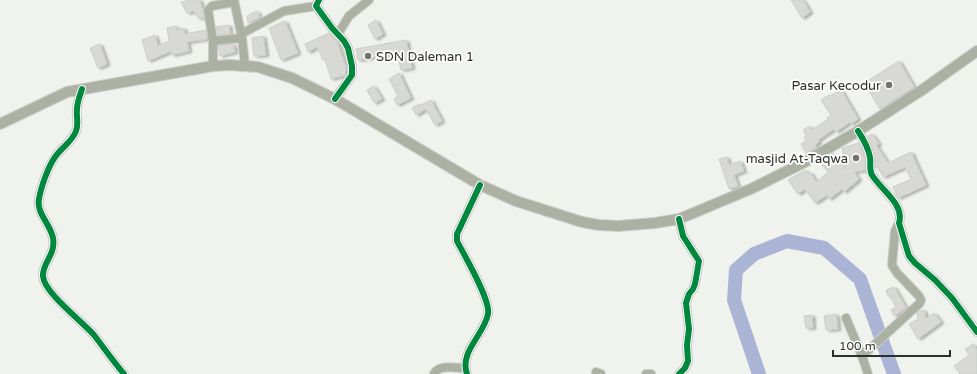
<svg xmlns="http://www.w3.org/2000/svg" width="977" height="374" viewBox="0 0 977 374" font-family="'Varela Round',sans-serif">
  <style>
    .lines { fill: none; stroke-linecap: round; stroke-linejoin: round }
    .river { stroke: #aab4d4; stroke-width: 14 }
    .building { fill: #d8d9d5; stroke: #cdceca; filter: url(#shadow) }
    .minor-casing { stroke: #cdcecb; stroke-width: 10 }
    .major-casing { stroke: #cdcecb; stroke-width: 12 }
    .minor { stroke: #abb1a3; stroke-width: 8 }
    .major { stroke: #acb1a3; stroke-width: 10 }
    .cycleway-casing { stroke: #fff; stroke-width: 8 }
    .cycleway { stroke: #00873e; stroke-width: 6 }
    .poi-dot { fill: #71736e; stroke: #fff; stroke-width: 1.5 }
    .labels { text-anchor: middle; stroke-width: 3.5; stroke-linejoin: round; paint-order: stroke }
    .poi-label { font-size: 13px; fill: #2d2f2a; stroke: #fff; text-anchor: end }
  </style>
  <defs>
    <filter id="shadow"><feDropShadow dx="3" dy="1.5" stdDeviation="1" flood-color="#0004"/></filter>
  </defs>
  <rect width="100%" height="100%" fill="#f0f2ed"/>
  <g class="lines">
    <polyline class="river" points="759,374 734,300 736,270 754,254 787,241 824,248 860,279 894,374"/>
  </g>
  <g class="building">
    <polygon points="191,0 200,0 204,18 198,18 194,11 187,13 181,2"/>
    <polygon points="791,0 803,0 810,12 802,18"/>
    <polygon points="257,11 260,17 248,23 247,16"/>
    <polygon points="376,20 383,34 375,39 368,25"/>
    <polygon points="285,21 298,53 281,60 269,28"/>
    <polygon points="229,25 230,34 218,35 216,27"/>
    <polygon points="176,26 177,30 184,28 185,34 206,30 207,39 187,42 189,51 172,55 171,51 148,61 142,40 155,35 158,46 169,41 167,28"/>
    <polygon points="329,33 337,42 346,67 345,75 331,79 325,59 323,60 317,47 308,52 305,44"/>
    <polygon points="263,36 266,55 254,56 252,38"/>
    <polygon points="406,40 412,68 401,70 397,53 358,60 356,49"/>
    <polygon points="100,44 107,64 98,68 90,48"/>
    <polygon points="233,44 235,52 220,56 218,46"/>
    <polygon points="899,61 914,87 880,109 864,83"/>
    <polygon points="399,73 411,98 397,105 394,99 398,96 389,79"/>
    <polygon points="374,86 382,99 374,103 367,90"/>
    <polygon points="841,90 858,119 851,124 850,122 836,132 834,129 818,140 819,142 815,145 817,147 806,153 801,144 806,141 804,137 806,136 803,130 810,126 812,130 828,119 827,118 831,115 821,100 829,95 830,96"/>
    <polygon points="431,100 442,121 435,125 426,109 416,115 412,108 419,104 419,106"/>
    <polygon points="872,134 879,144 876,145 888,163 911,152 926,185 898,198 893,187 911,179 905,167 883,177 878,167 876,168 874,152 868,136"/>
    <polygon points="859,143 865,158 865,170 854,172 859,179 844,192 842,189 829,199 827,195 815,203 805,189 798,194 788,180 805,170 808,174 810,172 816,182 828,172 819,161 833,153 846,170 842,148"/>
    <polygon points="727,157 729,165 740,161 744,171 734,175 738,186 729,189 719,159"/>
    <polygon points="894,287 906,308 894,316 891,310 896,307 890,296 888,296 886,290"/>
    <polygon points="924,310 926,319 934,313 941,322 918,339 909,324 918,319 917,313 920,311"/>
    <polygon points="836,314 838,329 826,330 824,316"/>
    <polygon points="812,315 813,328 806,328 804,316"/>
    <polygon points="973,344 977,350 977,374 960,374 954,366 969,355 965,349"/>
  </g>
  <g class="lines">
    <defs>
      <g id="minor">
        <polyline points="234,0 242,38 245,65"/>
        <polyline points="319,0 316,6 332,28 344,41 348,48 352,66 352,75 335,99"/>
        <polyline points="241,34 284,11 316,6"/>
        <polyline points="338,34 349,16 369,0"/>
        <polyline points="213,41 242,38"/>
        <polyline points="213,66 213,41 208,10 212,6 234,2"/>
        <path d="M82,89c-2,6 -5,14 -5,20 -1,7 2,15 -1,22 -3,10 -15,17 -21,26 -7,10 -14,30 -16,42 -3,14 12,26 14,39 3,17 -11,25 -10,38 1,17 39,45 51,59 10,13 19,26 30,39"/>
        <path d="M858,131c6,9 10,16 12,26 1,6 -1,13 2,18 8,14 33,29 27,48l10,33 6,7 20,17 17,18 25,34"/>
        <polyline points="679,219 683,236 699,261 695,284 693,289 689,294 686,303 689,329 687,345 688,361 685,368 679,374"/>
        <polyline points="846,318 862,356"/>
        <polyline points="596,372 601,374"/>
        <path d="M434,374c4,-10 22,-6 31,-6"/>
        <path d="M467,374c-8,-22 17,-39 21,-60 3,-14 -24,-59 -31,-73v-7l23,-49"/>
        <polyline points="646,374 651,374"/>
        <polyline points="868,374 862,356 920,303 921,300 919,296 897,273 892,265 895,231 899,223"/>
      </g>
      <polyline id="major" points="0,124 67,92 213,66 229,65 258,67 292,78 335,99 480,185 516,201 582,222 599,225 618,226 655,223 679,219 753,188 803,163 858,131 922,90 977,51"/>
    </defs>
    <use href="#minor" class="minor-casing"/>
    <use href="#major" class="major-casing"/>
    <use href="#minor" class="minor"/>
    <use href="#major" class="major"/>
    <defs>
      <g id="cycleway">
        <polyline points="319,0 316,6 332,28 344,41 348,48 352,66 352,75 335,99"/>
        <path d="M82,89c-2,6 -5,14 -5,20 -1,7 2,15 -1,22 -3,10 -15,17 -21,26 -7,10 -14,30 -16,42 -3,14 12,26 14,39 3,17 -11,25 -10,38 1,17 39,45 51,59 10,13 19,26 30,39"/>
        <path d="M858,131c6,9 10,16 12,26 1,6 -1,13 2,18 8,14 33,29 27,48l10,33 6,7 20,17 17,18 25,34"/>
        <polyline points="679,219 683,236 699,261 695,284 693,289 689,294 686,303 689,329 687,345 688,361 685,368 679,374"/>
        <path d="M467,374c-8,-22 17,-39 21,-60 3,-14 -24,-59 -31,-73v-7l23,-49"/>
      </g>
    </defs>
    <use href="#cycleway" class="cycleway-casing"/>
    <use href="#cycleway" class="cycleway"/>
  </g>
  <g class="poi-dot">
    <circle cx="368" cy="56" r="4"/>
    <circle cx="889" cy="85" r="4"/>
    <circle cx="856" cy="158" r="4"/>
  </g>
  <g class="labels">
    <g class="poi-label">
      <text x="376" y="61" text-anchor="start">SDN Daleman 1</text>
      <text x="881" y="90">Pasar Kecodur</text>
      <text x="848" y="163">masjid At-Taqwa</text>
    </g>
  </g>
  <path d="M833 350v6h117v-6" fill="none" stroke="#2d2f2a" stroke-width="2"/>
  <text x="839" y="350" font-size="12" fill="#2d2f2a" stroke="#ffffff" stroke-width="3" paint-order="stroke">100 m</text>
</svg>
